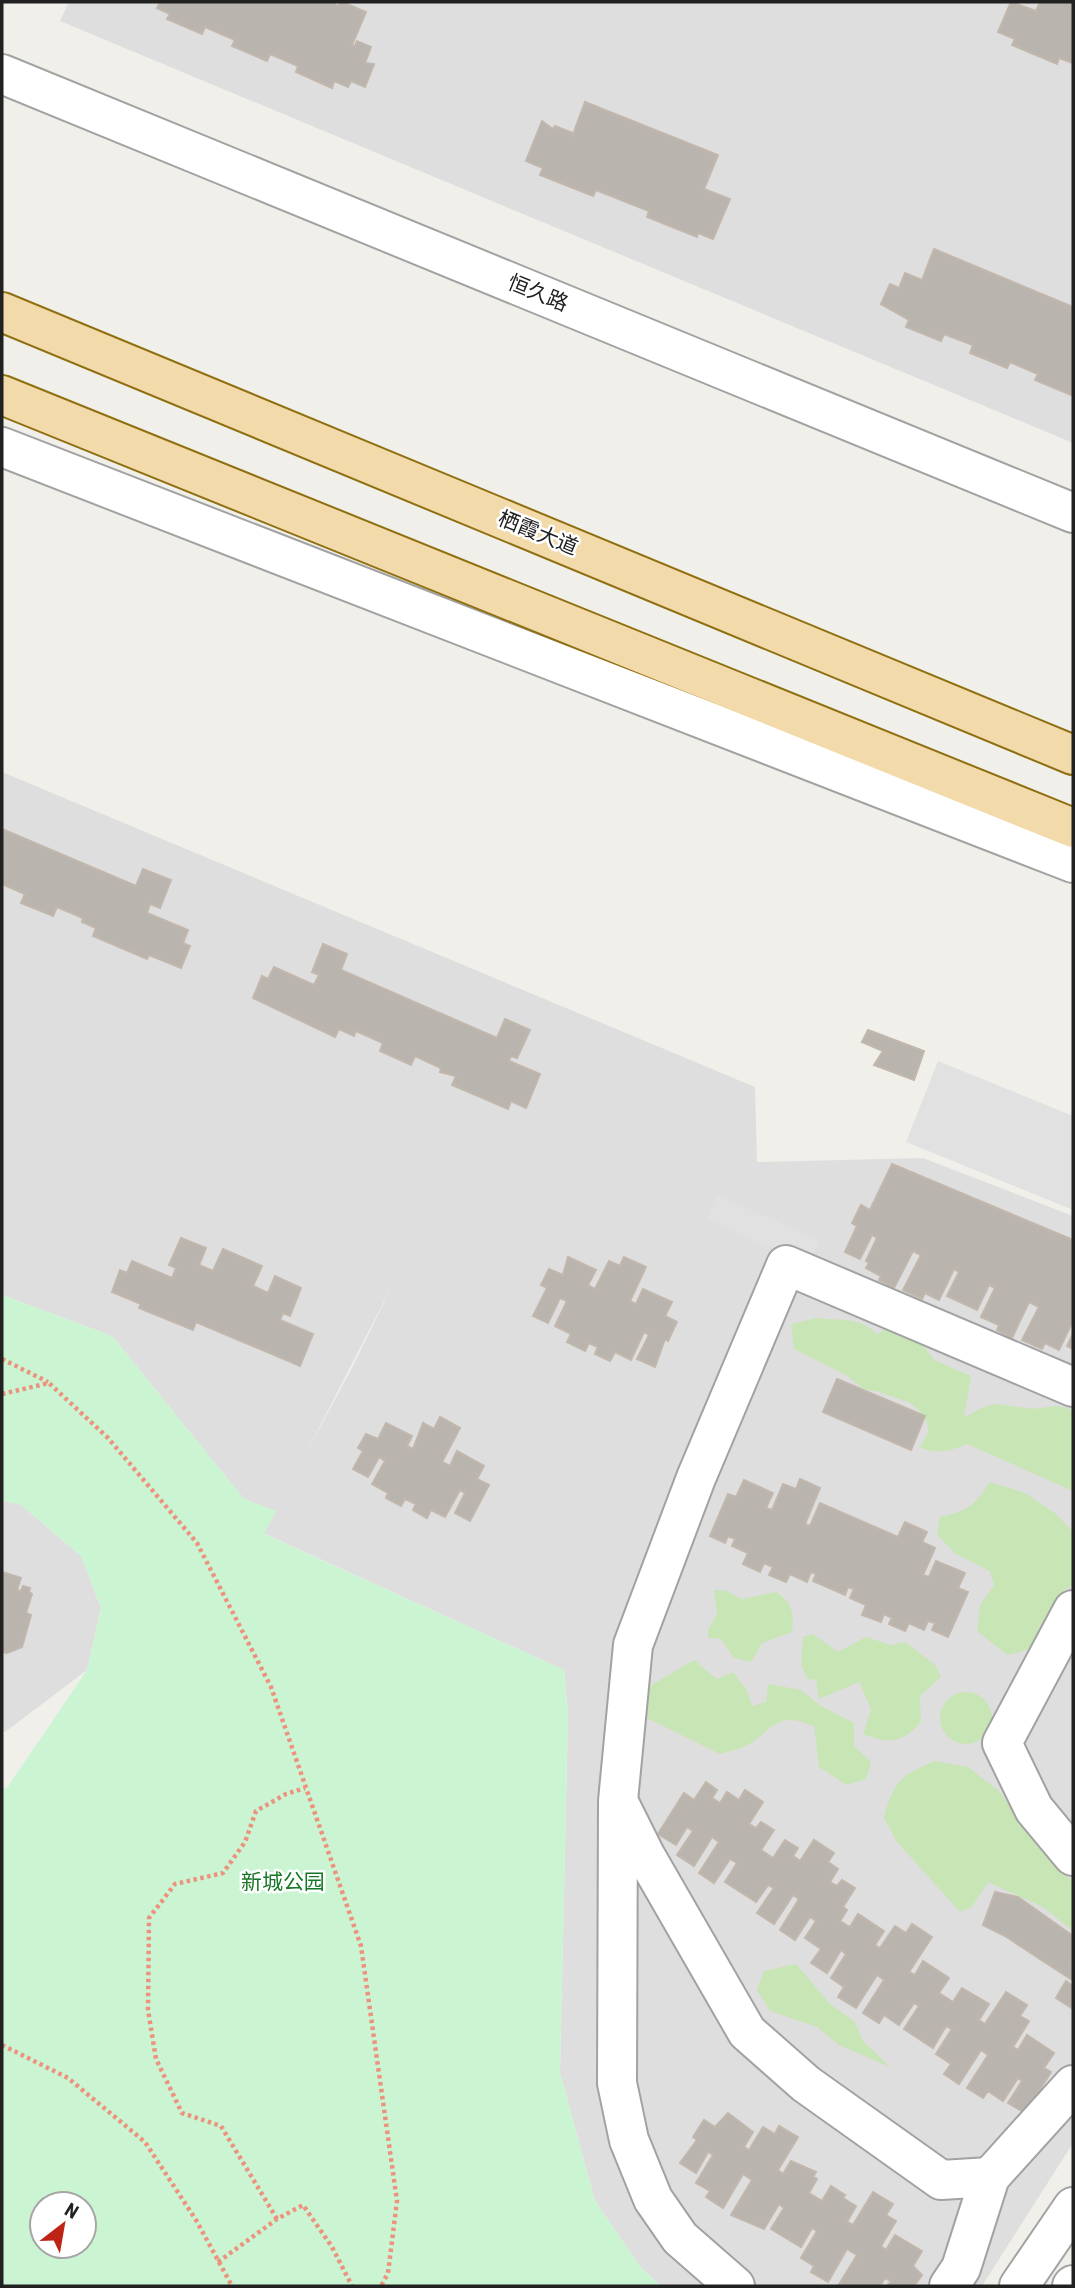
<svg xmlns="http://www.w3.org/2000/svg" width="1075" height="2288" viewBox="0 0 1075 2288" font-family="'Roboto Condensed','Noto Sans SC',sans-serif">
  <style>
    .residential { fill: #dfdede; fill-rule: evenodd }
    .grass { fill: #c8e5b5 }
    .park { fill: #cbf5d2; fill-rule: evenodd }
    .parking { fill: #e1e1e1 }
    .building { fill: #bab4af; stroke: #c1b7ac; stroke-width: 2 }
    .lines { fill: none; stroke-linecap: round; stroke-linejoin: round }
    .minor-casing { stroke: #a2a2a2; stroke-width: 42 }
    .major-casing { stroke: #8f6f10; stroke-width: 42 }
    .path { stroke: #ec927e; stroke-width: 4.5; stroke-dasharray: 3.5 3.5; stroke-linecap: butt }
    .minor { stroke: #fff; stroke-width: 38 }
    .major { stroke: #f3daab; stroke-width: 38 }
    .labels { text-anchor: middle; stroke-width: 5; stroke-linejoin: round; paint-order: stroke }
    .street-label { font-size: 21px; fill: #212121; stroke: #fff }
    .park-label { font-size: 21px; fill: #177727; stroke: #fff }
  </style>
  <rect width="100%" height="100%" fill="#f0efe9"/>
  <g class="residential">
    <polygon points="69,2 1073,2 1073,443 60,21"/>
    <path d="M2,772l753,315 2,75 166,-4 150,58v927l-91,143h-321l-20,-18 -46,-67 -35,-128 8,-359 -4,-44 -301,-137 12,-22 -31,-12 -132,-163 -110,-41zM395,1280l-42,86 -48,89z"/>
    <polygon points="2,1501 20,1504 81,1556 101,1608 87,1670 5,1732 2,1731"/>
  </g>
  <g class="grass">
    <path d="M816,1318c24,3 44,-2 62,17l12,-11 22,7 22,29 37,16 -7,42c32,-19 28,-14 61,-10 21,3 24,-7 48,2v81l-106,-47c-17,7 -30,11 -47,3l9,-16 -4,-15 -15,-13 -33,-12 -12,-1 -19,-15 -52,-26 -3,-25z"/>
    <path d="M990,1482l35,11 31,21 17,18v53c-38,18 -5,60 -66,70l-30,-24 3,-26 14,-20 -4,-14 -34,-17 -19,-19 3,-18c28,-6 34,-11 50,-35z"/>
    <path d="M714,1590l13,1 14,8 35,-7c16,10 19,22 16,40l-30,11 -11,19 -17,-4 -13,-19 -13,-1v-7l9,-18z"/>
    <path d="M813,1634l25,18 28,-15 25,8 14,-3 31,24 5,11 -21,19 1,26c-20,22 -31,22 -58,12l8,-25 -12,-27 -40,17 -3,-19 -9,-1 -6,-15 2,-27z"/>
    <path d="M694,1660l23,19 16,-7 14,18 5,16 14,-4 2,-18 33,6 20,16 33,17v23l17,16 -5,17 -20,6 -27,-18 -5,-41c-40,-16 -38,3 -68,20 -7,4 -18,5 -26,8l-73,-36 -2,-29z"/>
    <circle cx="966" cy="1718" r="26"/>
    <path d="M935,1761l33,6 32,25 37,54 36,36v49l-30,-24 -55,-25 -16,25 -12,5 -63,-70 -13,-24c8,-35 18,-44 51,-57z"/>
    <polygon points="796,1964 830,2004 855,2022 862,2040 890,2067 839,2045 817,2027 770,2011 757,1990 764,1971"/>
  </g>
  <path class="park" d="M2,1295l110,41 132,163 32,12 -12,23 300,136 4,44 -8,359 35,128 46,67 20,18h-659v-497l5,-1 80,-118 14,-62 -20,-52 -61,-52 -18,-3zM42,2204h42v42h-42z"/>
  <g class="parking">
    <polygon points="938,1061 1073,1116 1073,1210 906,1142"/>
    <polygon points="717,1195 819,1240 808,1264 706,1219"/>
  </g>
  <g class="building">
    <polygon points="160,2 333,2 337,6 342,2 366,12 352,45 355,46 357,41 371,47 365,63 374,64 365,87 351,81 348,87 334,81 332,88 296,72 298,66 270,54 267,61 232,46 235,40 205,27 202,34 167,19 170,14 157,8"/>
    <polygon points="1011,2 1036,11 1040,2 1073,2 1073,63 1059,58 1057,64 1012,45 1015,39 998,32"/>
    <polygon points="585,102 718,155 704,189 730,199 713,239 698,233 697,237 647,217 649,211 596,190 593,196 540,175 543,168 526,161 542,121 553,129 555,126 573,133 572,137"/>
    <polygon points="934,249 1073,307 1073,388 1071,395 1035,380 1038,374 1010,362 1007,368 970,353 973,345 944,334 941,341 906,327 909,320 881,304 890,284 899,288 905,273 922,280"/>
    <polygon points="2,829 136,886 143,869 171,880 160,908 150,904 147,913 188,930 183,943 190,946 181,968 149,955 147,959 93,936 96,928 82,922 83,918 57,907 53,916 21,903 25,894 2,884"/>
    <polygon points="323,944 347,954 341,970 497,1038 505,1019 530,1030 517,1058 511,1056 509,1061 540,1074 526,1108 511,1101 508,1109 452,1085 456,1076 440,1072 441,1068 415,1056 411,1065 380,1051 383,1043 356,1031 354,1036 339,1029 335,1037 253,998 262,976 268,979 274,967 314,985 319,975 312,972"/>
    <polygon points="868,1030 924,1051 914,1080 874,1065 883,1051 862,1042"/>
    <polygon points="892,1164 1073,1240 1073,1321 1059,1350 1045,1343 1042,1349 1022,1340 1039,1307 1029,1302 1012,1338 997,1330 999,1325 981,1317 995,1288 989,1285 977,1310 947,1296 959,1272 954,1269 939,1300 925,1293 922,1299 903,1290 921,1255 913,1251 894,1288 879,1280 881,1276 866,1268 869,1263 866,1261 877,1238 872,1235 860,1259 845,1252 857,1226 852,1223 861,1205 870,1210"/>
    <polygon points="181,1238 206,1248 199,1265 213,1271 223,1249 262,1266 253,1286 268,1293 275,1276 301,1288 290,1316 283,1313 280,1320 313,1334 300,1366 196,1322 193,1330 139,1308 141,1304 112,1292 120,1270 127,1273 132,1261 172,1278 176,1268 169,1265"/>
    <polygon points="568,1257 596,1270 588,1285 595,1289 609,1261 620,1266 624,1257 646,1267 630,1301 636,1304 643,1289 672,1302 665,1316 677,1322 668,1341 665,1339 655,1367 637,1359 649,1335 644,1332 631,1360 615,1352 610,1361 595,1354 598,1347 589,1343 585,1351 567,1342 571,1334 555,1326 567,1301 560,1298 548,1323 533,1316 547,1288 541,1285 549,1269 563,1275"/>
    <polygon points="1073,1334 1073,1349 1067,1346"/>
    <polygon points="837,1379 925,1416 911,1450 823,1412"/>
    <polygon points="440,1417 460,1428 442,1462 450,1466 457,1451 484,1466 477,1479 489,1485 470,1521 455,1513 465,1493 460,1490 445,1517 431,1510 427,1518 413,1510 416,1504 405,1499 401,1506 386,1498 388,1493 372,1484 385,1461 379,1457 368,1477 353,1469 363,1451 358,1448 366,1434 378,1439 386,1423 412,1436 407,1446 413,1449 423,1423 434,1429"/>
    <polygon points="800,1479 820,1488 805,1524 810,1526 820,1503 898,1537 905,1522 927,1532 922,1542 935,1548 923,1575 929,1577 936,1561 965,1573 958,1588 968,1592 948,1637 932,1630 935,1623 928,1621 924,1630 909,1623 905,1631 889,1624 892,1618 884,1614 881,1622 862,1615 866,1605 850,1598 854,1589 848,1587 845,1595 813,1581 816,1574 811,1572 807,1582 790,1574 786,1582 769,1575 773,1567 764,1563 760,1572 743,1564 748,1553 732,1546 735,1539 728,1536 725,1543 710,1536 728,1494 736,1497 744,1480 773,1493 766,1508 772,1510 783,1484 796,1489"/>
    <polygon points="2,1572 21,1578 17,1590 21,1591 23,1586 30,1588 29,1592 32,1594 26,1613 31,1615 22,1647 7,1653 2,1652"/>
    <polygon points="706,1782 717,1790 712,1798 720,1803 727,1792 739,1800 745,1790 763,1802 749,1824 756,1828 761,1822 774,1830 761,1850 773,1858 785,1840 798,1848 793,1856 800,1861 814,1840 834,1853 828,1862 838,1869 830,1882 837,1886 842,1880 855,1888 843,1907 847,1910 840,1921 850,1927 858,1914 884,1931 875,1945 880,1948 895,1926 906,1933 912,1924 932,1937 909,1972 915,1975 923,1961 949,1978 939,1993 953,2002 962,1988 989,2004 979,2020 985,2024 1006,1992 1027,2005 1020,2016 1029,2021 1013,2047 1018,2050 1027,2035 1054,2053 1044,2068 1051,2072 1025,2113 1008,2103 1022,2081 1018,2078 1003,2101 988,2091 983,2098 967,2088 988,2055 981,2050 959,2084 944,2074 951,2064 936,2054 952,2029 946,2026 933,2048 904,2029 919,2006 914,2003 899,2025 884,2015 879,2023 863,2013 884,1980 877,1975 856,2008 838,1997 844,1987 831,1978 846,1954 841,1950 827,1973 811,1963 821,1949 805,1938 816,1921 810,1917 795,1940 780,1930 799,1899 793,1895 774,1924 757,1913 774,1888 768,1885 756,1902 725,1882 737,1863 730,1859 714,1883 699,1873 719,1842 712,1837 694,1866 677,1855 693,1831 687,1827 676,1845 658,1834 684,1793 694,1800"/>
    <polygon points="995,1892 1018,1897 1073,1936 1072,1980 1005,1936 983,1925"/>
    <polygon points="1066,1981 1073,1986 1073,2009 1056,1998"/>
    <polygon points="728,2113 753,2132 744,2147 749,2150 763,2127 775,2134 779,2126 798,2137 778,2170 783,2174 791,2161 816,2172 813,2177 817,2179 809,2193 822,2201 831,2186 845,2195 843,2198 856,2206 847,2222 853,2225 873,2192 893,2204 886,2215 896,2221 881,2246 886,2250 895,2235 922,2251 913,2266 922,2275 914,2286 887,2286 891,2281 885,2278 880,2286 838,2286 857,2255 847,2249 828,2282 811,2272 814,2266 801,2258 817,2231 812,2228 801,2247 771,2229 784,2208 779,2204 764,2229 731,2215 752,2180 743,2174 723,2208 706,2197 710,2191 696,2183 713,2155 708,2152 696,2173 680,2163 697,2140 693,2137 704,2120 715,2127"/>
  </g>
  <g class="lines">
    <defs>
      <g id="minor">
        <polyline points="2,74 1073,513"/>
        <polyline points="2,447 1073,863"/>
        <polyline points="1073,1610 1002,1743 1034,1809 1073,1856"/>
        <polyline points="621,1807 645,1855 747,2032 806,2084 941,2180 990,2177"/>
        <polyline points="735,2286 680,2238 653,2199 629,2140 617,2083 618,1801 633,1645 696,1478 786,1265 1073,1387"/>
        <polyline points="949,2286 961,2268 990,2177 1073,2085"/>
        <polyline points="1019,2286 1073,2207"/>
        <polyline points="1072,2286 1073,2285"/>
      </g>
      <g id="major">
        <polyline points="2,312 1073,755"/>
        <polyline points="2,395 1073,828"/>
      </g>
    </defs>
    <use href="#minor" class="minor-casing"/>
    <use href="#major" class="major-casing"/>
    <g class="path">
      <polyline points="2,1359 48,1382"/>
      <polyline points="2,1394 49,1383 108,1438 197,1543 271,1687 361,1946 397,2201 388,2273 381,2286"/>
      <polyline points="2,2045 68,2078 145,2142 196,2220 232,2286"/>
      <polyline points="277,2219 221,2126 182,2113 156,2059 148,2010 149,1918 175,1884 223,1873 245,1842 256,1811 286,1794 305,1788"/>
      <polyline points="218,2262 277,2219 303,2205 332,2247 352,2286"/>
    </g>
    <use href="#minor" class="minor"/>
    <use href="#major" class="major"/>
  </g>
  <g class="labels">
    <g class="street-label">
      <text transform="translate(538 293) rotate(22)" y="7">恒久路</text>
      <text transform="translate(538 533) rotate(22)" y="7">栖霞大道</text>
    </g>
    <g class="park-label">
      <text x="283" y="1889">新城公园</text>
    </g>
  </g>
  <rect width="1075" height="2288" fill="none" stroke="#212121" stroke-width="7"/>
  <g transform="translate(63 2225) rotate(31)"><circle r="33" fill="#ffffff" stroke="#a6a6a6" stroke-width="2"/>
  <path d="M0-5L12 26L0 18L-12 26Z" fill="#be2315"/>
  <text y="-10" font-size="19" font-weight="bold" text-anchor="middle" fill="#212121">N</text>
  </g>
</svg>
